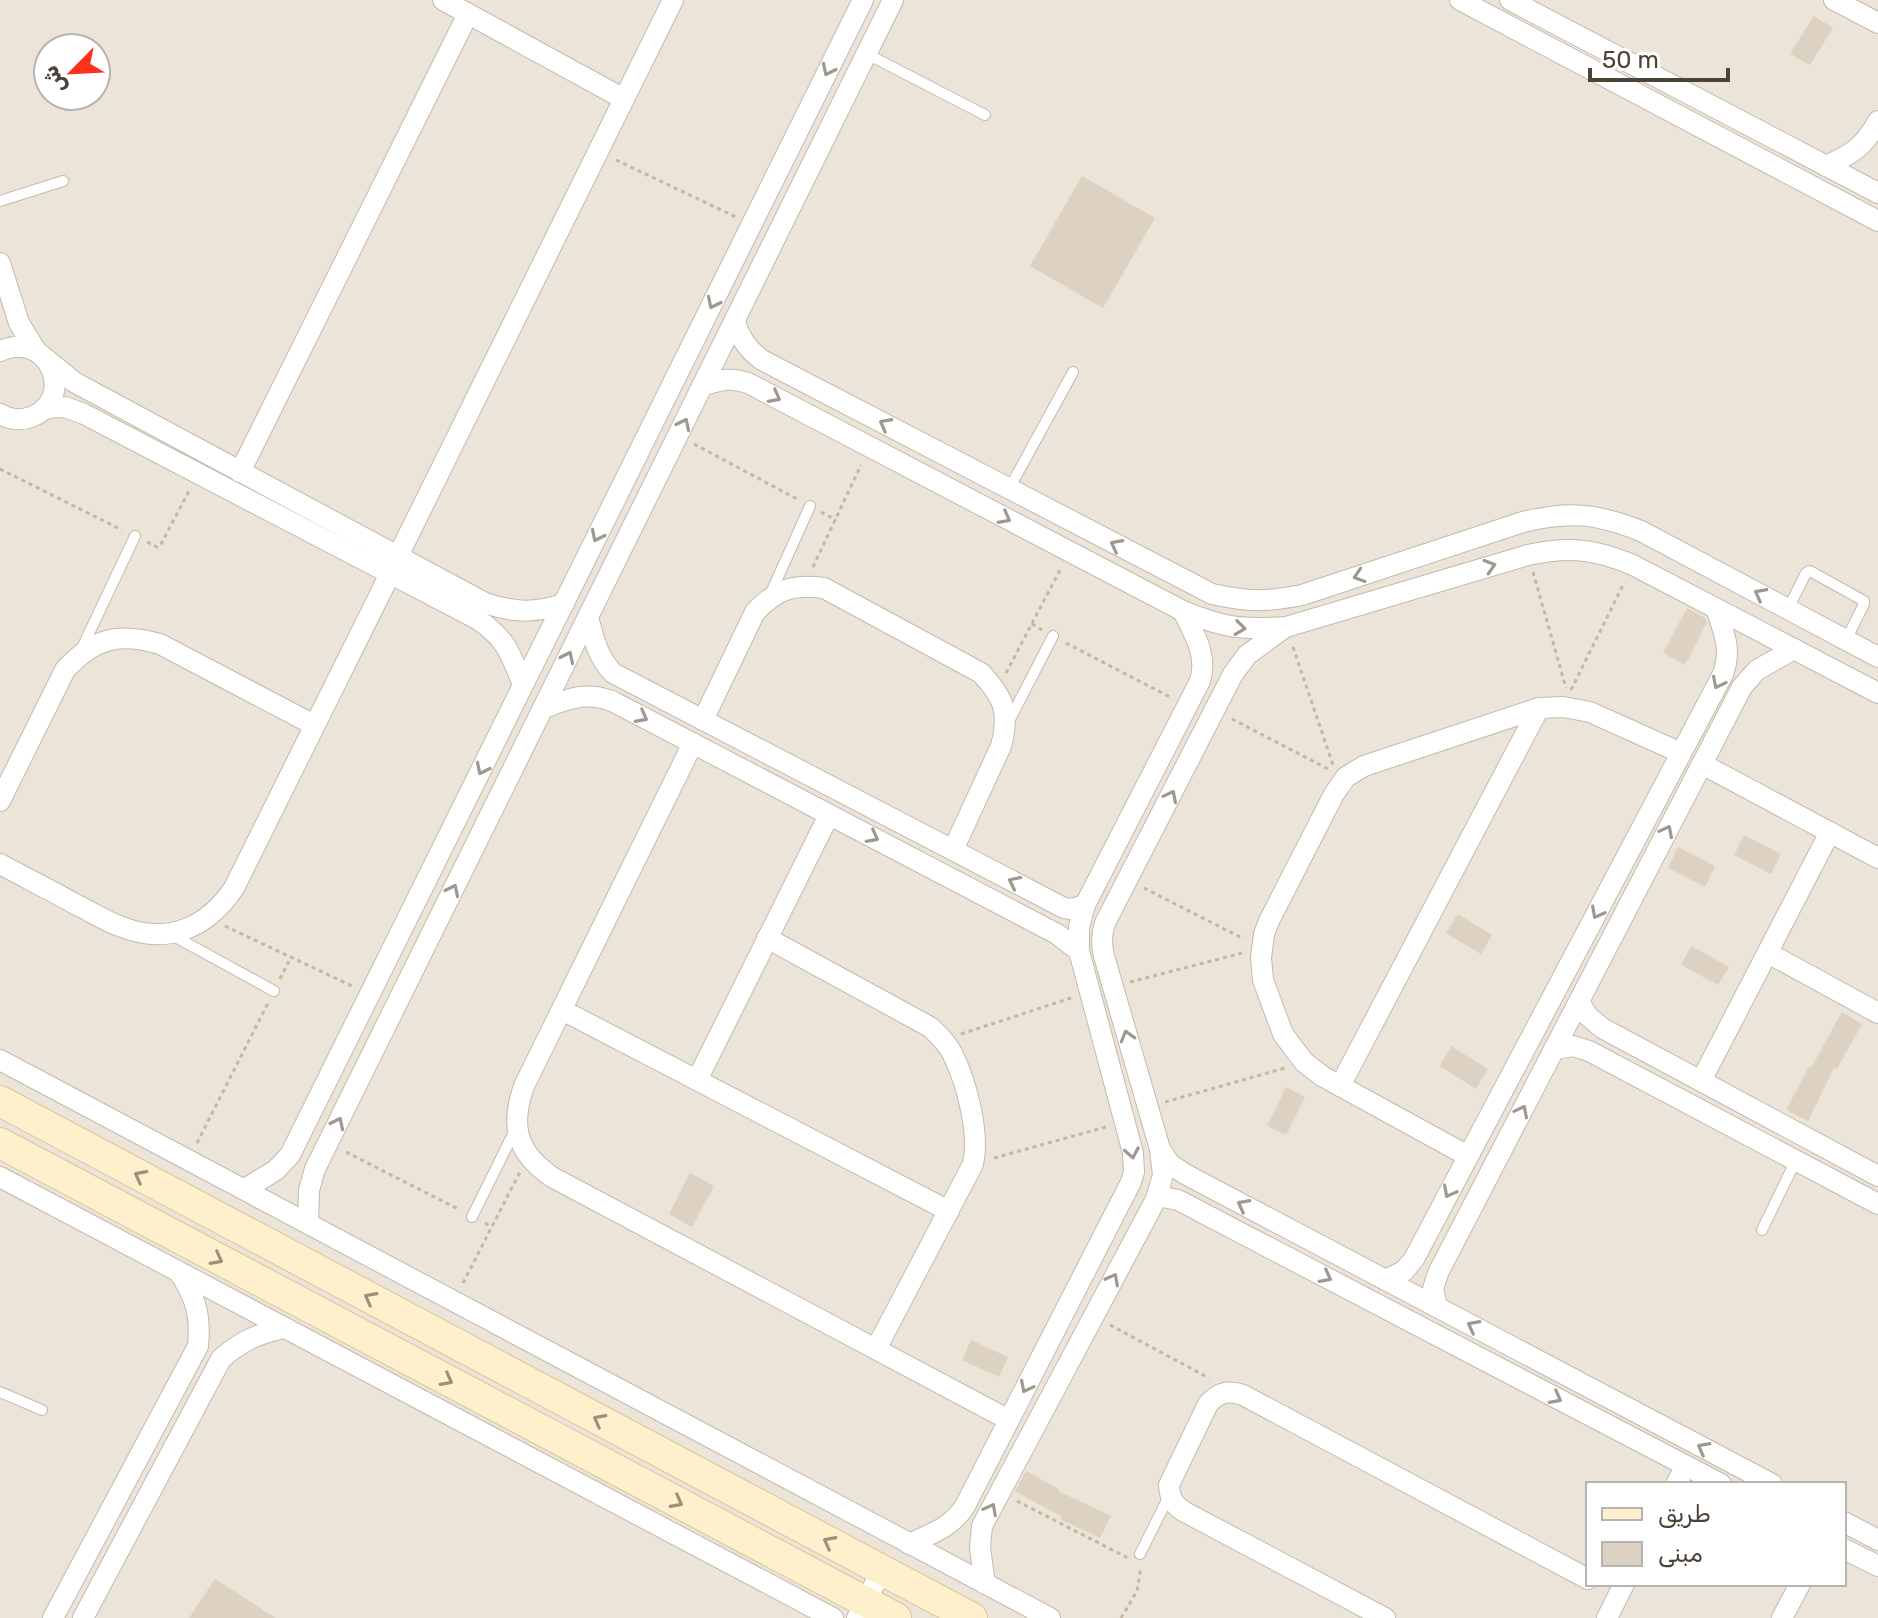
<svg xmlns="http://www.w3.org/2000/svg" width="1878" height="1618" viewBox="0 0 1878 1618" font-family="Rubik,Cairo,sans-serif">
  <style>
    .residential { fill: #ebe4d9; fill-rule: evenodd }
    .building { fill: #ddd1c2 }
    .lines { fill: none; stroke-linecap: round; stroke-linejoin: round }
    .lane-casing { stroke: #c4baac; stroke-width: 12 }
    .street-casing { stroke: #c4baac; stroke-width: 22 }
    .secondary-casing { stroke: #dbc697; stroke-width: 32 }
    .path { stroke: #c7b69c; stroke-width: 3; stroke-dasharray: 4 4; stroke-linecap: butt }
    .lane { stroke: #fff; stroke-width: 10 }
    .street { stroke: #fff; stroke-width: 20 }
    .secondary { stroke: #fff0cd; stroke-width: 30 }
    .oneway { stroke: #9d9891 }
    .oneway2 { stroke: #9d917a }
  </style>
  <rect width="100%" height="100%" fill="#f7f3eb"/>
  <path class="residential" d="M0,0h1878v1618h-1878zM48,48h48v48h-48zM1588,1484h256v100h-256z"/>
  <g class="building">
    <polygon points="1814,16 1833,28 1810,65 1790,54"/>
    <polygon points="1082,176 1155,218 1103,308 1030,266"/>
    <polygon points="1687,608 1705,618 1707,622 1685,665 1663,653"/>
    <polygon points="1744,835 1781,854 1771,874 1734,855"/>
    <polygon points="1678,847 1715,866 1705,887 1668,868"/>
    <polygon points="1458,914 1492,935 1481,954 1446,933"/>
    <polygon points="1691,946 1729,967 1718,985 1681,965"/>
    <polygon points="1842,1012 1862,1024 1837,1069 1834,1068 1808,1121 1786,1110 1809,1067 1811,1068"/>
    <polygon points="1451,1046 1488,1069 1476,1089 1440,1066"/>
    <polygon points="1286,1087 1305,1097 1286,1135 1267,1126"/>
    <polygon points="690,1173 714,1186 692,1227 669,1214"/>
    <polygon points="971,1340 1008,1357 999,1377 962,1360"/>
    <polygon points="1026,1471 1059,1489 1058,1491 1111,1516 1100,1538 1060,1519 1062,1517 1015,1491"/>
    <polygon points="215,1579 276,1618 189,1618"/>
  </g>
  <g class="lines">
    <defs>
      <g id="lane">
        <polyline points="867,54 985,115"/>
        <polyline points="0,201 63,181"/>
        <polyline points="1009,489 1073,372"/>
        <polyline points="770,595 810,506"/>
        <polyline points="1788,609 1806,573 1810,571 1864,601 1864,604 1846,640"/>
        <polyline points="82,648 135,536"/>
        <polyline points="1008,723 1053,636"/>
        <polyline points="170,934 274,991"/>
        <polyline points="472,1217 516,1128"/>
        <polyline points="1762,1230 1796,1160"/>
        <polyline points="0,1392 42,1410"/>
        <polyline points="1140,1554 1169,1496"/>
      </g>
      <g id="street">
        <polyline points="443,0 624,99"/>
        <polyline points="1460,0 1878,221"/>
        <polyline points="1510,0 1878,193"/>
        <polyline points="1834,0 1878,23"/>
        <path d="M1826,166c26,-12 38,-19 52,-45"/>
        <polyline points="0,263 19,323 36,351"/>
        <path d="M735,321c5,17 12,28 27,39l450,234c36,8 55,8 90,1l221,-73c47,-11 72,-9 118,9l237,126"/>
        <path d="M0,351c50,-22 77,49 31,66 -11,4 -22,2 -31,-3"/>
        <path d="M46,359l28,23 411,221c30,10 49,10 79,1"/>
        <path d="M702,386c17,-6 29,-9 46,-3l435,228c41,17 59,19 103,16l242,-72c41,-9 67,-6 105,10l245,128"/>
        <path d="M45,408l20,-1 19,7 393,205c29,19 34,35 46,66"/>
        <polyline points="240,472 468,14"/>
        <polyline points="398,556 673,0"/>
        <path d="M588,617c6,22 9,39 25,56l451,235 7,1 14,-4"/>
        <path d="M543,708c26,-9 42,-17 69,-7l445,233 22,17"/>
        <path d="M703,720l52,-108c22,-23 38,-28 69,-24l157,85c23,25 29,39 20,73l-48,104"/>
        <path d="M693,743l-169,343c-14,40 -8,66 28,91l457,243"/>
        <polyline points="1702,764 1878,858"/>
        <path d="M0,801l65,-131c29,-32 54,-38 95,-26l154,81"/>
        <path d="M0,864c26,14 52,27 77,41 15,7 29,17 45,22 46,18 85,1 112,-39l156,-314"/>
        <path d="M767,938l163,89c10,9 19,18 24,30 13,27 26,78 19,107l-97,185"/>
        <polyline points="1768,953 1878,1013"/>
        <polyline points="1579,1002 1588,1016 1602,1028 1878,1176"/>
        <polyline points="562,1010 949,1211"/>
        <polyline points="1554,1049 1573,1046 1589,1051 1878,1204"/>
        <polyline points="0,1060 1050,1618"/>
        <polyline points="697,1080 829,815"/>
        <polyline points="1701,1081 1830,832"/>
        <polyline points="1340,1086 1539,708"/>
        <polyline points="1160,1149 1170,1164 1185,1174 1772,1484"/>
        <polyline points="1468,1156 1322,1076 1304,1062 1283,1034 1263,980 1261,958 1264,934 1269,921 1334,794 1346,777 1364,766 1539,708 1563,707 1590,712 1681,753"/>
        <polyline points="0,1177 833,1618"/>
        <polyline points="245,1189 276,1170 290,1155 863,0"/>
        <polyline points="1156,1199 1163,1197 1178,1200 1721,1484"/>
        <polyline points="308,1223 309,1190 315,1169 893,0"/>
        <path d="M1385,1280l19,-9 10,-12 309,-585c9,-24 1,-42 -7,-65"/>
        <polyline points="1437,1307 1433,1289 1438,1273 1742,687 1757,670 1794,649"/>
        <polyline points="1676,1484 1686,1466"/>
        <polyline points="1844,1522 1878,1540"/>
        <path d="M909,1544c22,-10 43,-17 56,-38l166,-324 3,-10 -1,-19 -54,-202v-24l6,-22 115,-224c8,-26 -6,-47 -17,-70"/>
        <polyline points="1844,1549 1878,1566"/>
        <path d="M985,1584l-5,-36 2,-22 174,-327 7,-24 -3,-26 -56,-193c-3,-12 -3,-21 1,-33l128,-249 14,-19 37,-27"/>
        <path d="M53,1618l145,-272c3,-30 -2,-48 -19,-74"/>
        <path d="M83,1618l138,-259c20,-18 38,-26 64,-31"/>
        <polyline points="857,1618 882,1570"/>
        <path d="M1385,1618l-202,-107c-10,-7 -13,-13 -14,-26l39,-81c11,-12 20,-14 35,-9l345,184"/>
        <polyline points="1607,1618 1624,1584"/>
        <polyline points="1782,1618 1800,1584"/>
      </g>
      <g id="secondary">
        <polyline points="0,1101 972,1618"/>
        <polyline points="0,1143 896,1618"/>
      </g>
    </defs>
    <use href="#lane" class="lane-casing"/>
    <use href="#street" class="street-casing"/>
    <use href="#secondary" class="secondary-casing"/>
    <g class="path">
      <polyline points="616,160 736,217"/>
      <polyline points="694,444 797,499"/>
      <polyline points="0,469 122,530"/>
      <polyline points="821,512 836,520"/>
      <polyline points="147,542 157,547 160,546 189,491"/>
      <polyline points="813,567 861,465"/>
      <polyline points="1533,572 1566,688"/>
      <polyline points="1032,624 1042,630"/>
      <polyline points="1066,643 1170,697"/>
      <polyline points="1293,647 1333,765"/>
      <polyline points="1006,673 1060,570"/>
      <polyline points="1571,690 1624,583"/>
      <polyline points="1232,719 1328,769"/>
      <polyline points="1144,888 1244,939"/>
      <polyline points="225,926 352,986"/>
      <polyline points="280,979 291,957"/>
      <polyline points="1130,982 1242,953"/>
      <polyline points="961,1034 1071,998"/>
      <polyline points="1165,1102 1285,1068"/>
      <polyline points="197,1143 268,1003"/>
      <polyline points="346,1152 460,1210"/>
      <polyline points="994,1158 1106,1127"/>
      <polyline points="485,1223 492,1227"/>
      <polyline points="463,1283 520,1172"/>
      <polyline points="1110,1325 1209,1378"/>
      <polyline points="1017,1501 1128,1558"/>
      <polyline points="1121,1618 1137,1591 1141,1567"/>
    </g>
    <use href="#lane" class="lane"/>
    <use href="#street" class="street"/>
    <use href="#secondary" class="secondary"/>
  </g>
  <defs><path id="oneway-chevron" d="M-2-3.5L2.5 0L-2 3.5" fill="none" stroke-width="1.6" stroke-linecap="round" stroke-linejoin="round" transform="scale(2)"/></defs>
  <g class="oneway">
    <use href="#oneway-chevron" transform="translate(828 70) rotate(116)"/>
    <use href="#oneway-chevron" transform="translate(713 303) rotate(116)"/>
    <use href="#oneway-chevron" transform="translate(775 397) rotate(28)"/>
    <use href="#oneway-chevron" transform="translate(684 424) rotate(-64)"/>
    <use href="#oneway-chevron" transform="translate(885 424) rotate(-152)"/>
    <use href="#oneway-chevron" transform="translate(1005 518) rotate(28)"/>
    <use href="#oneway-chevron" transform="translate(597 536) rotate(116)"/>
    <use href="#oneway-chevron" transform="translate(1116 545) rotate(-152)"/>
    <use href="#oneway-chevron" transform="translate(1490 566) rotate(-17)"/>
    <use href="#oneway-chevron" transform="translate(1359 576) rotate(162)"/>
    <use href="#oneway-chevron" transform="translate(1760 594) rotate(-152)"/>
    <use href="#oneway-chevron" transform="translate(1240 628) rotate(7)"/>
    <use href="#oneway-chevron" transform="translate(568 657) rotate(-64)"/>
    <use href="#oneway-chevron" transform="translate(1718 683) rotate(117)"/>
    <use href="#oneway-chevron" transform="translate(642 717) rotate(28)"/>
    <use href="#oneway-chevron" transform="translate(482 769) rotate(116)"/>
    <use href="#oneway-chevron" transform="translate(1171 796) rotate(-63)"/>
    <use href="#oneway-chevron" transform="translate(1667 831) rotate(-63)"/>
    <use href="#oneway-chevron" transform="translate(873 837) rotate(28)"/>
    <use href="#oneway-chevron" transform="translate(1014 882) rotate(-153)"/>
    <use href="#oneway-chevron" transform="translate(453 890) rotate(-64)"/>
    <use href="#oneway-chevron" transform="translate(1597 913) rotate(118)"/>
    <use href="#oneway-chevron" transform="translate(1127 1036) rotate(-106)"/>
    <use href="#oneway-chevron" transform="translate(1522 1111) rotate(-63)"/>
    <use href="#oneway-chevron" transform="translate(338 1123) rotate(-64)"/>
    <use href="#oneway-chevron" transform="translate(1132 1153) rotate(80)"/>
    <use href="#oneway-chevron" transform="translate(1449 1192) rotate(118)"/>
    <use href="#oneway-chevron" transform="translate(1243 1205) rotate(-152)"/>
    <use href="#oneway-chevron" transform="translate(1326 1277) rotate(28)"/>
    <use href="#oneway-chevron" transform="translate(1113 1279) rotate(-62)"/>
    <use href="#oneway-chevron" transform="translate(1473 1326) rotate(-152)"/>
    <use href="#oneway-chevron" transform="translate(1026 1387) rotate(117)"/>
    <use href="#oneway-chevron" transform="translate(1556 1398) rotate(28)"/>
    <use href="#oneway-chevron" transform="translate(1703 1448) rotate(-152)"/>
    <use href="#oneway-chevron" transform="translate(991 1509) rotate(-62)"/>
  </g>
  <g class="oneway2">
    <use href="#oneway-chevron" transform="translate(140 1176) rotate(-152)"/>
    <use href="#oneway-chevron" transform="translate(217 1259) rotate(28)"/>
    <use href="#oneway-chevron" transform="translate(370 1298) rotate(-152)"/>
    <use href="#oneway-chevron" transform="translate(447 1380) rotate(28)"/>
    <use href="#oneway-chevron" transform="translate(599 1420) rotate(-152)"/>
    <use href="#oneway-chevron" transform="translate(677 1502) rotate(28)"/>
    <use href="#oneway-chevron" transform="translate(829 1542) rotate(-152)"/>
  </g>
  <rect x="1586" y="1482" width="260" height="104" fill="#ffffff" stroke="#b7b4af" stroke-width="2"/>
  <rect x="1602" y="1508" width="40" height="12" fill="#fff0cd" stroke="#b7b4af" stroke-width="2"/>
  <text x="1658" y="1522" font-size="24" fill="#4c4337">طريق</text>
  <rect x="1602" y="1542" width="40" height="24" fill="#ddd1c2" stroke="#b7b4af" stroke-width="2"/>
  <text x="1658" y="1562" font-size="24" fill="#4c4337">مبنى</text>
  <g transform="translate(72 72) rotate(246)"><circle r="38" fill="#ffffff" stroke="#b7b4af" stroke-width="2"/>
  <path d="M0-6L14 30L0 20L-14 30Z" fill="#ff311a"/>
  <text y="-12" font-size="22" font-weight="bold" text-anchor="middle" fill="#4c4337">ش</text>
  </g>
  <path d="M1590 68v12h138v-12" fill="none" stroke="#4c4337" stroke-width="4"/>
  <text x="1602" y="68" font-size="24" fill="#4c4337" stroke="#ffffff" stroke-width="6" paint-order="stroke">50 m</text>
</svg>
